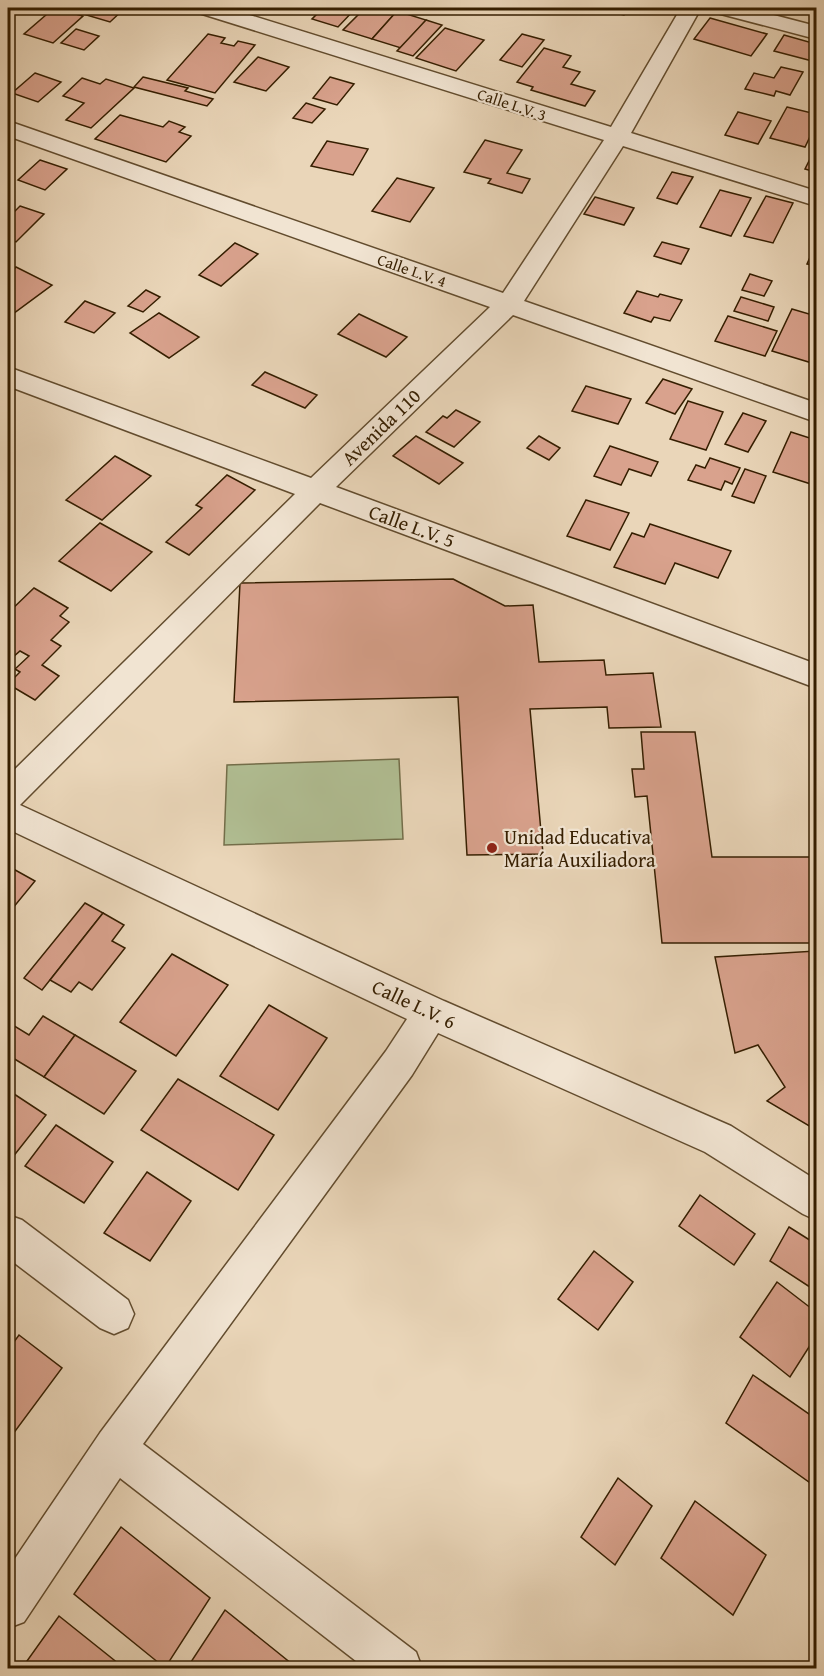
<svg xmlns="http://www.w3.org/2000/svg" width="824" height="1676" viewBox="0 0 824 1676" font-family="'Gentium Book Plus',serif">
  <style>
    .green { fill: #b1bf94; stroke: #736e4a; stroke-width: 1.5 }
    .building { fill: #d9a28d; stroke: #351e00; stroke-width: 1.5 }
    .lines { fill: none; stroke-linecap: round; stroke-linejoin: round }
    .minor-casing { stroke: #624c2e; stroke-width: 3 }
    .minor { fill: #f1e4d2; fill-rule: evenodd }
    .poi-dot { fill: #8f2418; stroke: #f1e4d2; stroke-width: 2 }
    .labels { text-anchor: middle; stroke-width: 4.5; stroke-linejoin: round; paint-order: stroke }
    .far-street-label { font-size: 16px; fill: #351e00; stroke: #f1e4d2 }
    .street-label { font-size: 20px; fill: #351e00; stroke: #f1e4d2 }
    .poi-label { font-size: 20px; fill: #351e00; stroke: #f1e4d2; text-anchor: start }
  </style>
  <rect width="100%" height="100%" fill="#ead6b9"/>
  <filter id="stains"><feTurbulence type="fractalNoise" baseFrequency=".00333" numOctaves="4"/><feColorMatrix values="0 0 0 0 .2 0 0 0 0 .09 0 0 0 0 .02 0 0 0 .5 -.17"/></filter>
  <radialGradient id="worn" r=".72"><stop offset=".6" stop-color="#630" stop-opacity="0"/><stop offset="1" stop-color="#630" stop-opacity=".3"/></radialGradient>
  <polygon class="green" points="399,759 403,839 224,845 227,765"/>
  <g class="building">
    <polygon points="54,8 83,16 53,43 24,34"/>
    <polygon points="91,8 125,8 110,22 83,14"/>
    <polygon points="323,8 356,8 338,27 312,19"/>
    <polygon points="365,8 384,8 397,11 372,39 343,30"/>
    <polygon points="593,8 629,8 624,15"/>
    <polygon points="397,11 426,20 401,48 372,39"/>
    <polygon points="710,18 767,34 751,56 694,39"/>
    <polygon points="426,20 442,25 413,56 397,51"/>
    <polygon points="445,28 484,40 456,71 416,58"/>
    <polygon points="76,29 99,36 84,50 61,43"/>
    <polygon points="208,34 225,38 221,43 234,46 238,41 255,45 215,93 167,80"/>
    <polygon points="522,34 544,40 522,67 500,60"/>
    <polygon points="784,35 816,44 816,62 774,51"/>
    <polygon points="544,48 571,56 563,67 580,72 571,84 595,91 585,106 531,90 533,87 517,82"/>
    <polygon points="258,57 289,67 266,91 234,82"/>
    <polygon points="781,67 803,72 790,95 776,91 774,96 745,89 754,73 774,78"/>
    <polygon points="35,73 61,82 38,102 12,93"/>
    <polygon points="143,77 188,88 185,91 213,99 207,106 134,87"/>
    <polygon points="330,77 354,84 337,105 313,98"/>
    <polygon points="82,78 100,84 106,79 134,88 91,128 66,120 84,103 63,96"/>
    <polygon points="306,103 325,109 312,123 293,118"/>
    <polygon points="787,107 816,114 816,124 805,147 770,138"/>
    <polygon points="738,112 771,121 758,144 725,135"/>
    <polygon points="120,115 163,127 169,121 185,127 179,132 191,136 166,162 95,139"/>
    <polygon points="485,140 522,150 507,173 530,179 522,193 488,183 491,179 464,172"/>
    <polygon points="327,141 368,149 353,175 311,166"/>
    <polygon points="813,153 816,154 816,172 805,169"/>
    <polygon points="40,160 67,169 45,190 18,180"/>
    <polygon points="672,172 693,177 677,204 657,198"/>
    <polygon points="397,178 434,188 410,222 372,211"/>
    <polygon points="720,190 751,198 731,236 700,227"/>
    <polygon points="766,196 793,203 773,243 744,236"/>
    <polygon points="595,197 634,208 624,225 584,214"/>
    <polygon points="20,206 44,214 16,242 8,239 8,218"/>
    <polygon points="662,242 689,249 681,264 654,256"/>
    <polygon points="235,243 258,254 221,286 199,275"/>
    <polygon points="816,244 816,266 807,264"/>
    <polygon points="8,266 13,270 16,267 52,285 10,316 8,315"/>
    <polygon points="750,274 772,281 764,296 742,290"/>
    <polygon points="146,290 160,297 143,312 128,306"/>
    <polygon points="637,291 658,297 660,294 682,300 670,321 654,317 651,322 624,313"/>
    <polygon points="741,297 774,307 768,321 734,311"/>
    <polygon points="85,301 115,313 94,333 65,322"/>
    <polygon points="792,309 816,316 816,353 812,363 772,351"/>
    <polygon points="159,313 199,337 169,358 130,333"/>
    <polygon points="359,314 407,337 386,357 338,334"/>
    <polygon points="728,316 777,331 765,356 715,341"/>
    <polygon points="265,372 317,395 305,408 252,385"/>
    <polygon points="663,379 692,389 675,414 646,403"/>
    <polygon points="586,386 631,399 618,424 572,411"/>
    <polygon points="688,401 723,412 706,450 670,439"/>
    <polygon points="456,410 480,422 454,447 426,432 443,416 447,418"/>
    <polygon points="743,413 766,421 748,452 725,444"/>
    <polygon points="791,432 816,440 816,479 814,485 773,472"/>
    <polygon points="416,436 463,463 439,484 393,456"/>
    <polygon points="539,436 560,448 549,460 527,448"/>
    <polygon points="610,446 658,462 651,476 629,469 621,485 594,476"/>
    <polygon points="115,456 151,476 102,520 66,500"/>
    <polygon points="710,458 740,468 732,484 725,481 721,490 688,480 696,465 705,468"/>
    <polygon points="745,469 766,476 754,503 732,496"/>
    <polygon points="227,475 255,490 189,555 166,542 202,508 196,505"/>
    <polygon points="586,500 629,513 610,550 567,536"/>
    <polygon points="100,523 152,552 111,591 59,561"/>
    <polygon points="650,524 731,551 718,578 675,563 665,584 614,567 632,533 644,537"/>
    <polygon points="453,579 505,606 533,605 539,662 604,660 606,675 653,673 661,727 609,728 607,707 530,709 543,854 467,855 458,697 234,702 240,583"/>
    <polygon points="34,588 68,608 60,616 69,622 51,640 61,646 42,665 59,676 35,700 8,684 20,672 15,669 29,656 20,651 13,657 8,654 8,613"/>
    <polygon points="641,732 695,732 712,857 816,857 816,943 662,943 647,796 635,797 632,769 644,769"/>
    <polygon points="8,866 35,881 8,914"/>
    <polygon points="85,903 103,913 42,990 24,978"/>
    <polygon points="103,913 124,925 112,941 125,948 92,990 79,982 71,992 50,980"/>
    <polygon points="816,951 816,1130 767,1101 785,1087 758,1045 735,1053 715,957"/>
    <polygon points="172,954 228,985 176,1056 120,1022"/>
    <polygon points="269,1005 327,1038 278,1110 220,1076"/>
    <polygon points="43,1016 75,1035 44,1077 8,1055 8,1022 29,1035"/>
    <polygon points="75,1035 136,1071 104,1114 44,1077"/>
    <polygon points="178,1079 274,1135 238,1190 141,1130"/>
    <polygon points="8,1090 46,1115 12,1158 8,1156"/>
    <polygon points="56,1125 113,1162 84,1203 25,1166"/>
    <polygon points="147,1172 191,1201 150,1261 104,1233"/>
    <polygon points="700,1195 755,1234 734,1265 679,1226"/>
    <polygon points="789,1227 816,1244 816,1291 770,1261"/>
    <polygon points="594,1251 633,1282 598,1330 558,1299"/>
    <polygon points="777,1282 816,1312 816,1336 790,1377 740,1337"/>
    <polygon points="19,1335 62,1368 13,1434 8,1430 8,1350"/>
    <polygon points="753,1375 816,1419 816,1487 726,1423"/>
    <polygon points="618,1478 652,1506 615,1565 581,1537"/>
    <polygon points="695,1501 766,1555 733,1615 661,1558"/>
    <polygon points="121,1527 210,1598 165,1668 74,1594"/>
    <polygon points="225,1610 297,1668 187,1668"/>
    <polygon points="59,1616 124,1668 22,1668"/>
  </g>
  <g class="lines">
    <defs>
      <g id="minor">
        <polygon points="196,8 227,8 611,127 681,8 701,8 631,133 816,191 816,206 623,146 524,301 816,403 816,422 513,315 336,487 816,664 816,688 320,503 20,805 444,1001 731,1126 816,1180 816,1220 803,1214 705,1152 438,1033 412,1075 143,1444 416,1652 422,1668 365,1668 120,1478 24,1622 8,1628 8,1569 100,1433 386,1051 407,1019 8,829 8,776 295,494 8,386 8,367 311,478 490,307 8,136 8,121 503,293 604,140 199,13"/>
        <polygon points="714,8 747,8 816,26 816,39 717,13"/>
        <polygon points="8,1215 22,1220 128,1300 134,1314 128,1328 114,1334 100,1328 8,1258"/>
      </g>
    </defs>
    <use href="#minor" class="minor-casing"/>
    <use href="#minor" class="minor"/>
  </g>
  <circle class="poi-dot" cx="492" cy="848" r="6"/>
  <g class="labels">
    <g class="far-street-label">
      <text transform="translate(512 104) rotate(18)" y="6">Calle L.V. 3</text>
      <text transform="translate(412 270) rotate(19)" y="6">Calle L.V. 4</text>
    </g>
    <g class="street-label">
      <text transform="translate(381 427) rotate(-44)" y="7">Avenida 110</text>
      <text transform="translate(412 526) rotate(20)" y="7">Calle L.V. 5</text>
      <text transform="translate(414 1004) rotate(25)" y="7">Calle L.V. 6</text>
    </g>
    <g class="poi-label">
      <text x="504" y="844">Unidad Educativa<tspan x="504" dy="23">María Auxiliadora</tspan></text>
    </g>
  </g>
  <rect width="824" height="1676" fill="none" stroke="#ead6b9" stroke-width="30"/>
  <rect x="9" y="9" width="806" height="1658" fill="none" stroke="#351e00" stroke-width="3"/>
  <rect x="15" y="15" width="794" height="1646" fill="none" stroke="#351e00" stroke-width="1.5"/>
  <rect width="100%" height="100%" filter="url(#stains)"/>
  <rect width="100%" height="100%" fill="url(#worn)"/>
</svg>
